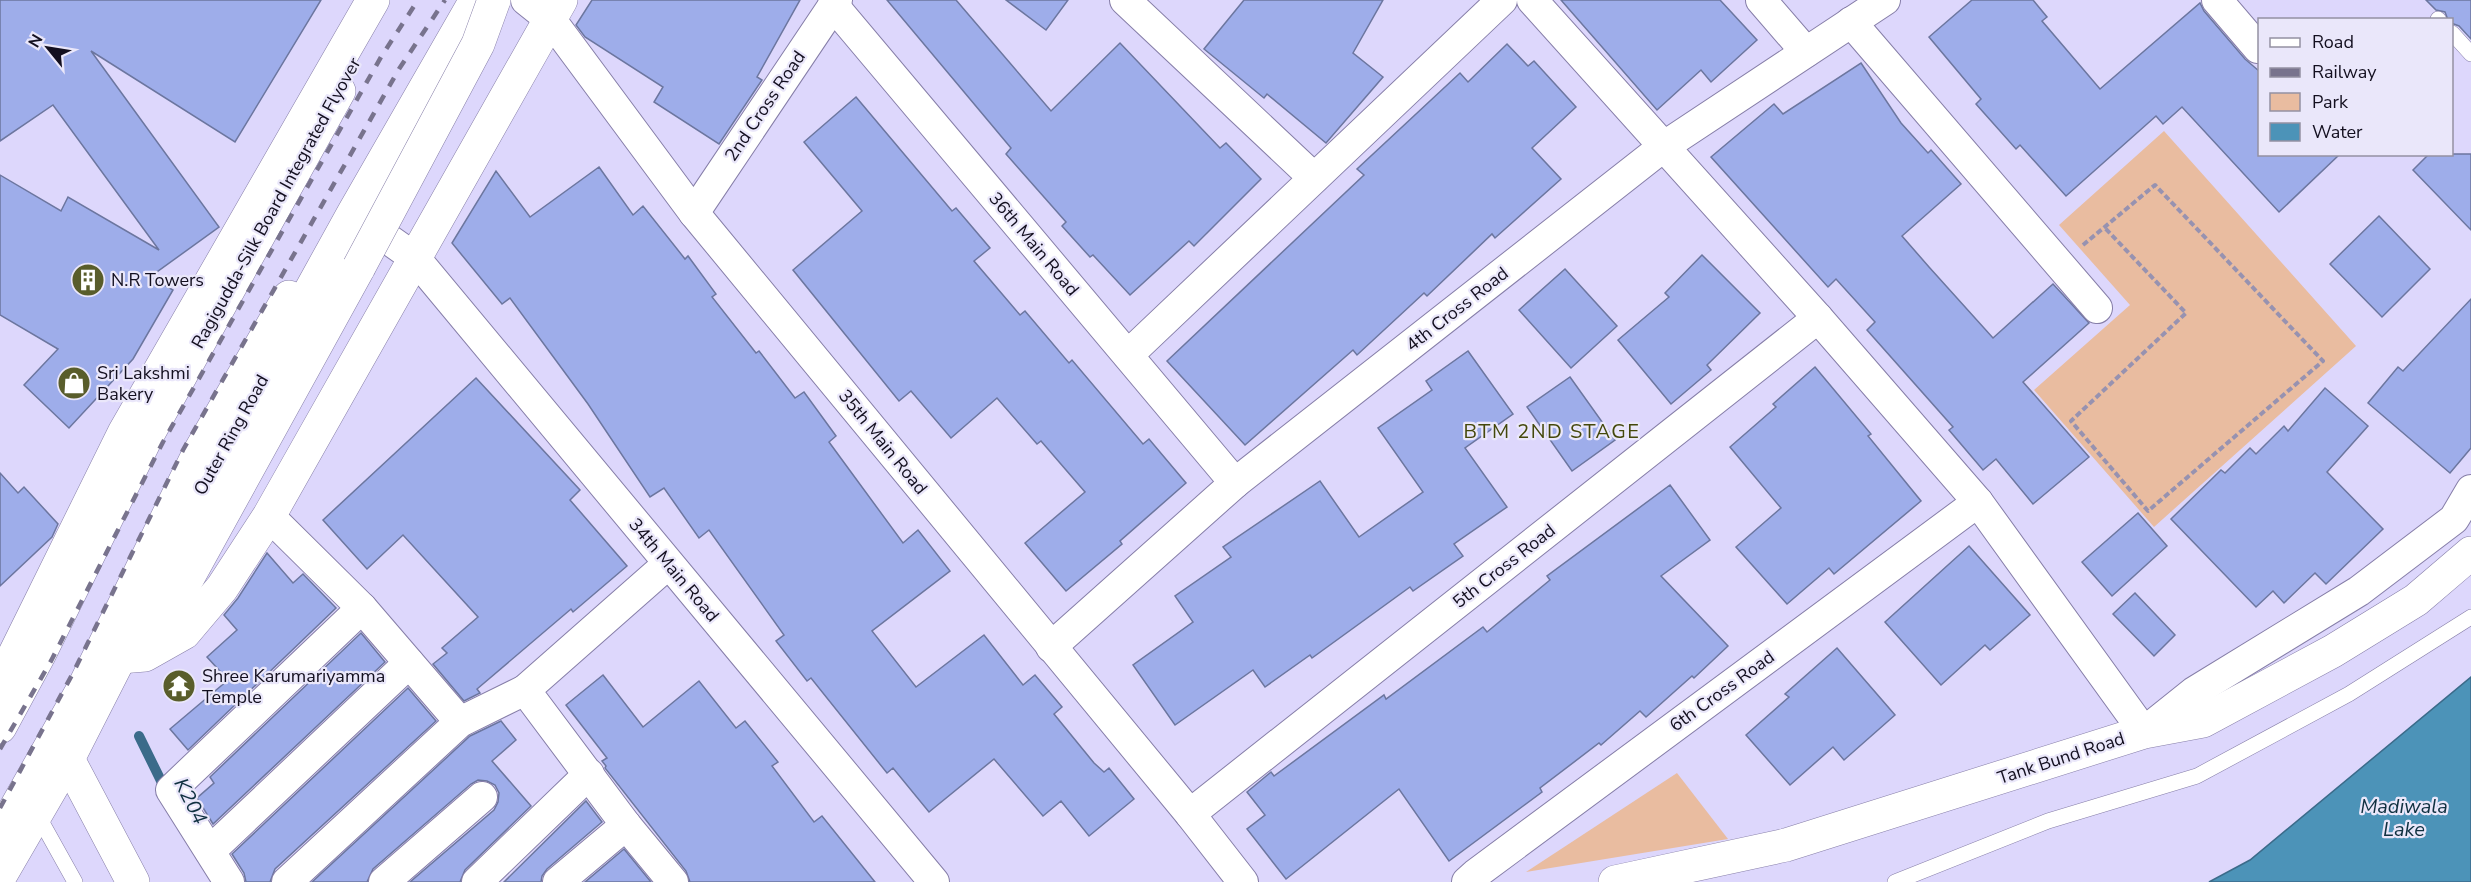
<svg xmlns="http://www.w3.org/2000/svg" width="2471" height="882" viewBox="0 0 2471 882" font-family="'Nunito Sans',sans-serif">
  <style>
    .green { fill: #e9bca0 }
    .water { fill: #4c93b8; stroke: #3b6b8a; stroke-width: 1.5 }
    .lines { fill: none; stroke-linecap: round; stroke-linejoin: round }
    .stream { stroke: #3b6b8a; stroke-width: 10 }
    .building { fill: #9eadea; stroke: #6c769f; stroke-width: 1.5 }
    .lane-casing { stroke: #867ea8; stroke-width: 16 }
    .street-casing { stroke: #867ea8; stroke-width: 32 }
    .secondary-casing { stroke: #867ea8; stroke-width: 34 }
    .primary-casing { stroke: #867ea8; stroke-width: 34 }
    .highway-casing { stroke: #867ea8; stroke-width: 34 }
    .path { stroke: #9792b0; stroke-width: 4; stroke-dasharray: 6 3; stroke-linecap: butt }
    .lane { stroke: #fff; stroke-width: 15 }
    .street { stroke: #fff; stroke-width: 30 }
    .secondary { stroke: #fff; stroke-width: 33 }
    .primary { stroke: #fff; stroke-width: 33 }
    .highway { stroke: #fff; stroke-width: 33 }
    .rail { stroke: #78738d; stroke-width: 4.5; stroke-dasharray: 10 10; stroke-linecap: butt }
    .primary-bridge-casing { stroke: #867ea8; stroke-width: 34; stroke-linecap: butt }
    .primary-bridge { stroke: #fff; stroke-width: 33 }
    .labels { text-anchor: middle; stroke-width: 4.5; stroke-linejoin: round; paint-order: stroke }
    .street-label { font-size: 18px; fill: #130f1f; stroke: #eae7fa }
    .poi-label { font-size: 18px; fill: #130f1f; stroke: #eae7fa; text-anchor: start }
    .neighbourhood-label { font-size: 20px; letter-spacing: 1.5px; fill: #44480b; stroke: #eae7fa }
    .water-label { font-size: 20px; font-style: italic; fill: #0f3040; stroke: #eae7fa }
  </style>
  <rect width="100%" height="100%" fill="#ddd7fc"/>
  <g class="green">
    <polygon points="2164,131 2356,346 2154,527 2034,390 2130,305 2059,225"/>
    <polygon points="1677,773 1728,839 1526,872"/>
  </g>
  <polygon class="water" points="2471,677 2471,882 2209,882 2250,860"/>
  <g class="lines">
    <polyline class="stream" points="139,736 166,791"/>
  </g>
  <g class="building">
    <polygon points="0,0 321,0 235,142 91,51 219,227 150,277 173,290 133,359 69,428 24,385 58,349 0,315 0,175 61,211 68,197 159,250 53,105 0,141"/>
    <polygon points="592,0 800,0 757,77 762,80 719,144 654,102 663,87 585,37 576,25"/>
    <polygon points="887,0 956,0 1051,111 1120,43 1220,148 1226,143 1261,179 1194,246 1189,241 1130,295 1093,255 1090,257 1062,226 1066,222 1006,154 1011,148"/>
    <polygon points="1006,0 1068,0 1046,30"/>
    <polygon points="1244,0 1383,0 1353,53 1383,77 1326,143 1267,94 1264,98 1204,49"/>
    <polygon points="1561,0 1720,0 1757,40 1711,82 1701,70 1657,110"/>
    <polygon points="1972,0 2033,0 2047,17 2042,21 2100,89 2200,3 2204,11 2245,59 2259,71 2259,154 2340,154 2279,212 2182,107 2163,124 2156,116 2066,196 2020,145 2016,149 1976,104 1981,99 1929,37"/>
    <polygon points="2426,0 2471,0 2471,39 2459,26 2451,23 2451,20 2448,20 2445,12 2436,10"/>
    <polygon points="1507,44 1528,66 1534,61 1576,107 1532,148 1561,179 1495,238 1492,234 1427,296 1424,293 1357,355 1353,350 1245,445 1167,361 1364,175 1357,169 1460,73 1468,82"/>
    <polygon points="1861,63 1901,123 1928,153 1931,150 1961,184 1902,236 1929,267 1993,338 2053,284 2089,323 2023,382 2089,457 2033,504 1996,459 1983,470 1949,430 1953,427 1867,330 1875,322 1836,279 1828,287 1711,157 1774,104 1783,114"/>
    <polygon points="856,97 952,211 956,208 990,248 974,261 1020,315 1025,311 1069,363 1072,360 1143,444 1149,439 1186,483 1120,541 1122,544 1066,591 1025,543 1085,492 1041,441 1037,444 997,398 951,438 911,391 899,401 793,270 862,211 804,142"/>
    <polygon points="2429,154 2471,154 2471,230 2413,170"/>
    <polygon points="599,167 633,215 643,206 685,259 688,256 716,294 712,297 756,353 759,351 795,398 804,392 836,436 829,442 903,543 918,530 950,571 872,631 916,687 984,635 1023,685 1035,675 1062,707 1054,714 1094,763 1104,772 1109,768 1134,799 1089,836 1061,801 1043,816 994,759 929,812 893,768 887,773 811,678 807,681 776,641 784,635 709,530 699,538 664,488 650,497 588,404 510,298 502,304 452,243 496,171 530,217"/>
    <polygon points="2379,216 2430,269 2382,317 2330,264"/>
    <polygon points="1702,255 1760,313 1707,365 1711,370 1671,404 1618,340 1669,297 1665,293"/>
    <polygon points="1565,269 1617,326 1571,368 1519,310"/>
    <polygon points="2471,299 2471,448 2450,473 2368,403 2398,367 2403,371"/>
    <polygon points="1468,351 1513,414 1465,448 1507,507 1454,544 1463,556 1413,591 1410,587 1312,658 1310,655 1265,687 1253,670 1175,725 1133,665 1193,622 1175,596 1231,557 1223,547 1320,481 1359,537 1423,492 1378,428 1432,390 1426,381"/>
    <polygon points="1815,367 1871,434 1868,436 1921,501 1834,574 1829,568 1787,604 1736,547 1781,508 1730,447 1776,407 1773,404"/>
    <polygon points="1570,377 1615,440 1572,471 1527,407"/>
    <polygon points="476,378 580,490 570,500 627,566 573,612 571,609 477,689 480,693 464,701 433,664 447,653 442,648 478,617 403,535 367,569 323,520"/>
    <polygon points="2325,388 2368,426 2327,472 2383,529 2326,584 2315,573 2284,603 2273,591 2256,607 2171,519 2221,470 2225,473 2250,448 2256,454 2284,426 2288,431"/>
    <polygon points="0,473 18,493 24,487 58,524 52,537 0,586"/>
    <polygon points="1670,485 1710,540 1661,576 1728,646 1694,678 1692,676 1646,717 1640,711 1601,745 1599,743 1540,788 1542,792 1449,861 1399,789 1286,879 1247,829 1265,815 1247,792 1271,772 1274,776 1384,695 1386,699 1483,627 1487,632 1550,580 1547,576"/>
    <polygon points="2138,513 2167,546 2112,596 2082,562"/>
    <polygon points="1969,546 2030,615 1990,650 1985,645 1941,685 1885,622"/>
    <polygon points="267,553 293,583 303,574 336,608 188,750 170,729 228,680 207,657 237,630 224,615 238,598"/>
    <polygon points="2135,593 2175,635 2154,656 2113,614"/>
    <polygon points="361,633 385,662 213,824 197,798 214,783 210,777"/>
    <polygon points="1837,648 1895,715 1844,760 1833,747 1790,785 1746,735 1789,697 1785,694"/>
    <polygon points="603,675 643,727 699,681 736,728 745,721 778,762 772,766 814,822 822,816 875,882 690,882 686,871 605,768 606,766 602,761 607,758 566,705"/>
    <polygon points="408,688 436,721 275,869 270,882 246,882 244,873 232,854"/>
    <polygon points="501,721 516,740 492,761 531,806 465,870 460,882 410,882 494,810 498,802 499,793 495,785 487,781 478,780 471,784 373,869 367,882 312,882 470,736"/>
    <polygon points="586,801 602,822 547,869 542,876 541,882 504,882"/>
    <polygon points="624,849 651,882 585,882"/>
  </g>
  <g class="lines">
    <defs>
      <g id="lane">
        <polyline points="2438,19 2439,20"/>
        <polyline points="2452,33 2471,54"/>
        <polyline points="36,812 75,882"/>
        <polyline points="1895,882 2048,821 2197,776 2349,694 2471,617"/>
      </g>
      <g id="street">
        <polyline points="526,0 551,20 694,213 1190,814 1243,882"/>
        <polyline points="1125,0 1314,178"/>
        <polyline points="1532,0 1818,318 1978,502 2144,732 2194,692 2359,591 2454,519 2471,490"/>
        <polyline points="1761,0 1806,52"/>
        <polyline points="2217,0 2258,48"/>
        <polyline points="833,5 1235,483"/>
        <polyline points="1851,22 2097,308"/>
        <polyline points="694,213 837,0"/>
        <polyline points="357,217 415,258 934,882"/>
        <polyline points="1128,355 1502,0"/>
        <polyline points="269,516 362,608 460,722"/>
        <polyline points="668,564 525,690 626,825 673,882"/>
        <polyline points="1051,647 1235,483 1663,147 1885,0"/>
        <polyline points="1190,814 1818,318"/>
        <polyline points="210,851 409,663"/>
        <polyline points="229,882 171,790 362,608"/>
        <polyline points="287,882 460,722 525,690"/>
        <polyline points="384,882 482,797"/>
        <polyline points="477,882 589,774"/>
        <polyline points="558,882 626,825"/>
        <polyline points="1467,882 1477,873 1978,502"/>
      </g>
      <g id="secondary">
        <polyline points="120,657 145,655 184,633 222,588 269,516 561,0"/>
        <polyline points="68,759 133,882"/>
        <polyline points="1615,882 1786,845 2144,732 2203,721 2333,651 2416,600 2471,553"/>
      </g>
      <g id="primary">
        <polyline points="134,625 175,601 359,267"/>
        <polyline points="0,727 39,655 148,434 339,91"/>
        <polyline points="0,836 83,689 199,453 289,297"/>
      </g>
      <g id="highway">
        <polyline points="0,684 124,433 373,0"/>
        <polyline points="0,876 68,759 120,657 176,534 353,214 476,0"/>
      </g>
    </defs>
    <use href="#lane" class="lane-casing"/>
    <use href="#street" class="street-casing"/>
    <use href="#secondary" class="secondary-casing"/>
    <use href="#primary" class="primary-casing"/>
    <use href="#highway" class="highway-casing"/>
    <polyline class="path" points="2083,245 2155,185 2323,361 2148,511 2071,421 2186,313 2104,227"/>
    <use href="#lane" class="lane"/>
    <use href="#street" class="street"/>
    <use href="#secondary" class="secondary"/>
    <use href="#primary" class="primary"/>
    <use href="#highway" class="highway"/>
    <g class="rail">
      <polyline points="0,749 51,661 163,442 381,57 418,0"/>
      <polyline points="0,808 73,673 183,450 399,69 445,0"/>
    </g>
    <defs>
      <polyline id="primary-bridge" points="359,267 478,44 494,0"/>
    </defs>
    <use href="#primary-bridge" class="primary-bridge-casing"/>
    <use href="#primary-bridge" class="primary-bridge"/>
  </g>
  <defs>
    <symbol id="building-disc" viewBox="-11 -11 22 22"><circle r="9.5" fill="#595d2b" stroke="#eae7fa"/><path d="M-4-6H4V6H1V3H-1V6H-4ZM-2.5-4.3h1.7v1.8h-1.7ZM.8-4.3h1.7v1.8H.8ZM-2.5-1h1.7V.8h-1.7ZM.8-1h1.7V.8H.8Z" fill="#fff"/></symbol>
    <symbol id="shop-disc" viewBox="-11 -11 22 22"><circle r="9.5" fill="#595d2b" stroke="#eae7fa"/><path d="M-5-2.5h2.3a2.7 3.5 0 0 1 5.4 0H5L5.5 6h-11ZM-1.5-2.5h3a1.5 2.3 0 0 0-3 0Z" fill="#fff"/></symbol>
    <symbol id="temple-disc" viewBox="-11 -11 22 22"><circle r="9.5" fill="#595d2b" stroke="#eae7fa"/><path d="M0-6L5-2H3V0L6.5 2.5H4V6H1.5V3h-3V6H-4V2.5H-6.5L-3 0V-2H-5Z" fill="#fff"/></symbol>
  </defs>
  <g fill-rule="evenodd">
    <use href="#building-disc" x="69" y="261" width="38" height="38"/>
    <use href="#shop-disc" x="55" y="364" width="38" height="38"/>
    <use href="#temple-disc" x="160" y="667" width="38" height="38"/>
  </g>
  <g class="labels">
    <g class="street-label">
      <text transform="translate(765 106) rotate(-56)" y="6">2nd Cross Road</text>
      <text transform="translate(276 203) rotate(-61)" y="6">Ragigudda-Silk Board Integrated Flyover</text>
      <text transform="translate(1034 244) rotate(50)" y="6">36th Main Road</text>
      <text transform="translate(1457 309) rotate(-38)" y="6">4th Cross Road</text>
      <text transform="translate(231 435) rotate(-61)" y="6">Outer Ring Road</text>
      <text transform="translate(883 442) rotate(51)" y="6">35th Main Road</text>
      <text transform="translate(1504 566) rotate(-38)" y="6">5th Cross Road</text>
      <text transform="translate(674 570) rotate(50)" y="6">34th Main Road</text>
      <text transform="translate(1722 691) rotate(-36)" y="6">6th Cross Road</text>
      <text transform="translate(2061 758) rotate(-18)" y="6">Tank Bund Road</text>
    </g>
    <g class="poi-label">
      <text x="111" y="286">N.R Towers</text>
      <text x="97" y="379">Sri Lakshmi<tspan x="97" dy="21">Bakery</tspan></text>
      <text x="202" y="682">Shree Karumariyamma<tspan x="202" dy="21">Temple</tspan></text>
    </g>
    <g class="neighbourhood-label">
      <text x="1552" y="438">BTM 2ND STAGE</text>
    </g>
    <g class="water-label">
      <text transform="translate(191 801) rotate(63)" y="7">K204</text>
      <text x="2404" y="813">Madiwala<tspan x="2404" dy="23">Lake</tspan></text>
    </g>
  </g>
  <rect x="2258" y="18" width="195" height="138" fill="#eae7fa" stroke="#9491a2" stroke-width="1.5"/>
  <rect x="2270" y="38" width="30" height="9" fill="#ffffff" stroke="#9491a2" stroke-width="1.5"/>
  <text x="2312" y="48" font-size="18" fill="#130f1f">Road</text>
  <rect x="2270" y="68" width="30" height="9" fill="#78738d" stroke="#9491a2" stroke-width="1.5"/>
  <text x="2312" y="78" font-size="18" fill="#130f1f">Railway</text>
  <rect x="2270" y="93" width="30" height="18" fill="#e9bca0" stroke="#9491a2" stroke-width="1.5"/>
  <text x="2312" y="108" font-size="18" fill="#130f1f">Park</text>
  <rect x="2270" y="123" width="30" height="18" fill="#4c93b8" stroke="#9491a2" stroke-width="1.5"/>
  <text x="2312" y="138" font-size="18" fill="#130f1f">Water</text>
  <g transform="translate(48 48) rotate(300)" stroke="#eae7fa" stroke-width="4.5" paint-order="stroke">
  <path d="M0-4.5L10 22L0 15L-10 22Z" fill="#130f1f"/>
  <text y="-9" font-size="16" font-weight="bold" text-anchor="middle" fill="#130f1f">N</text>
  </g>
</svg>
